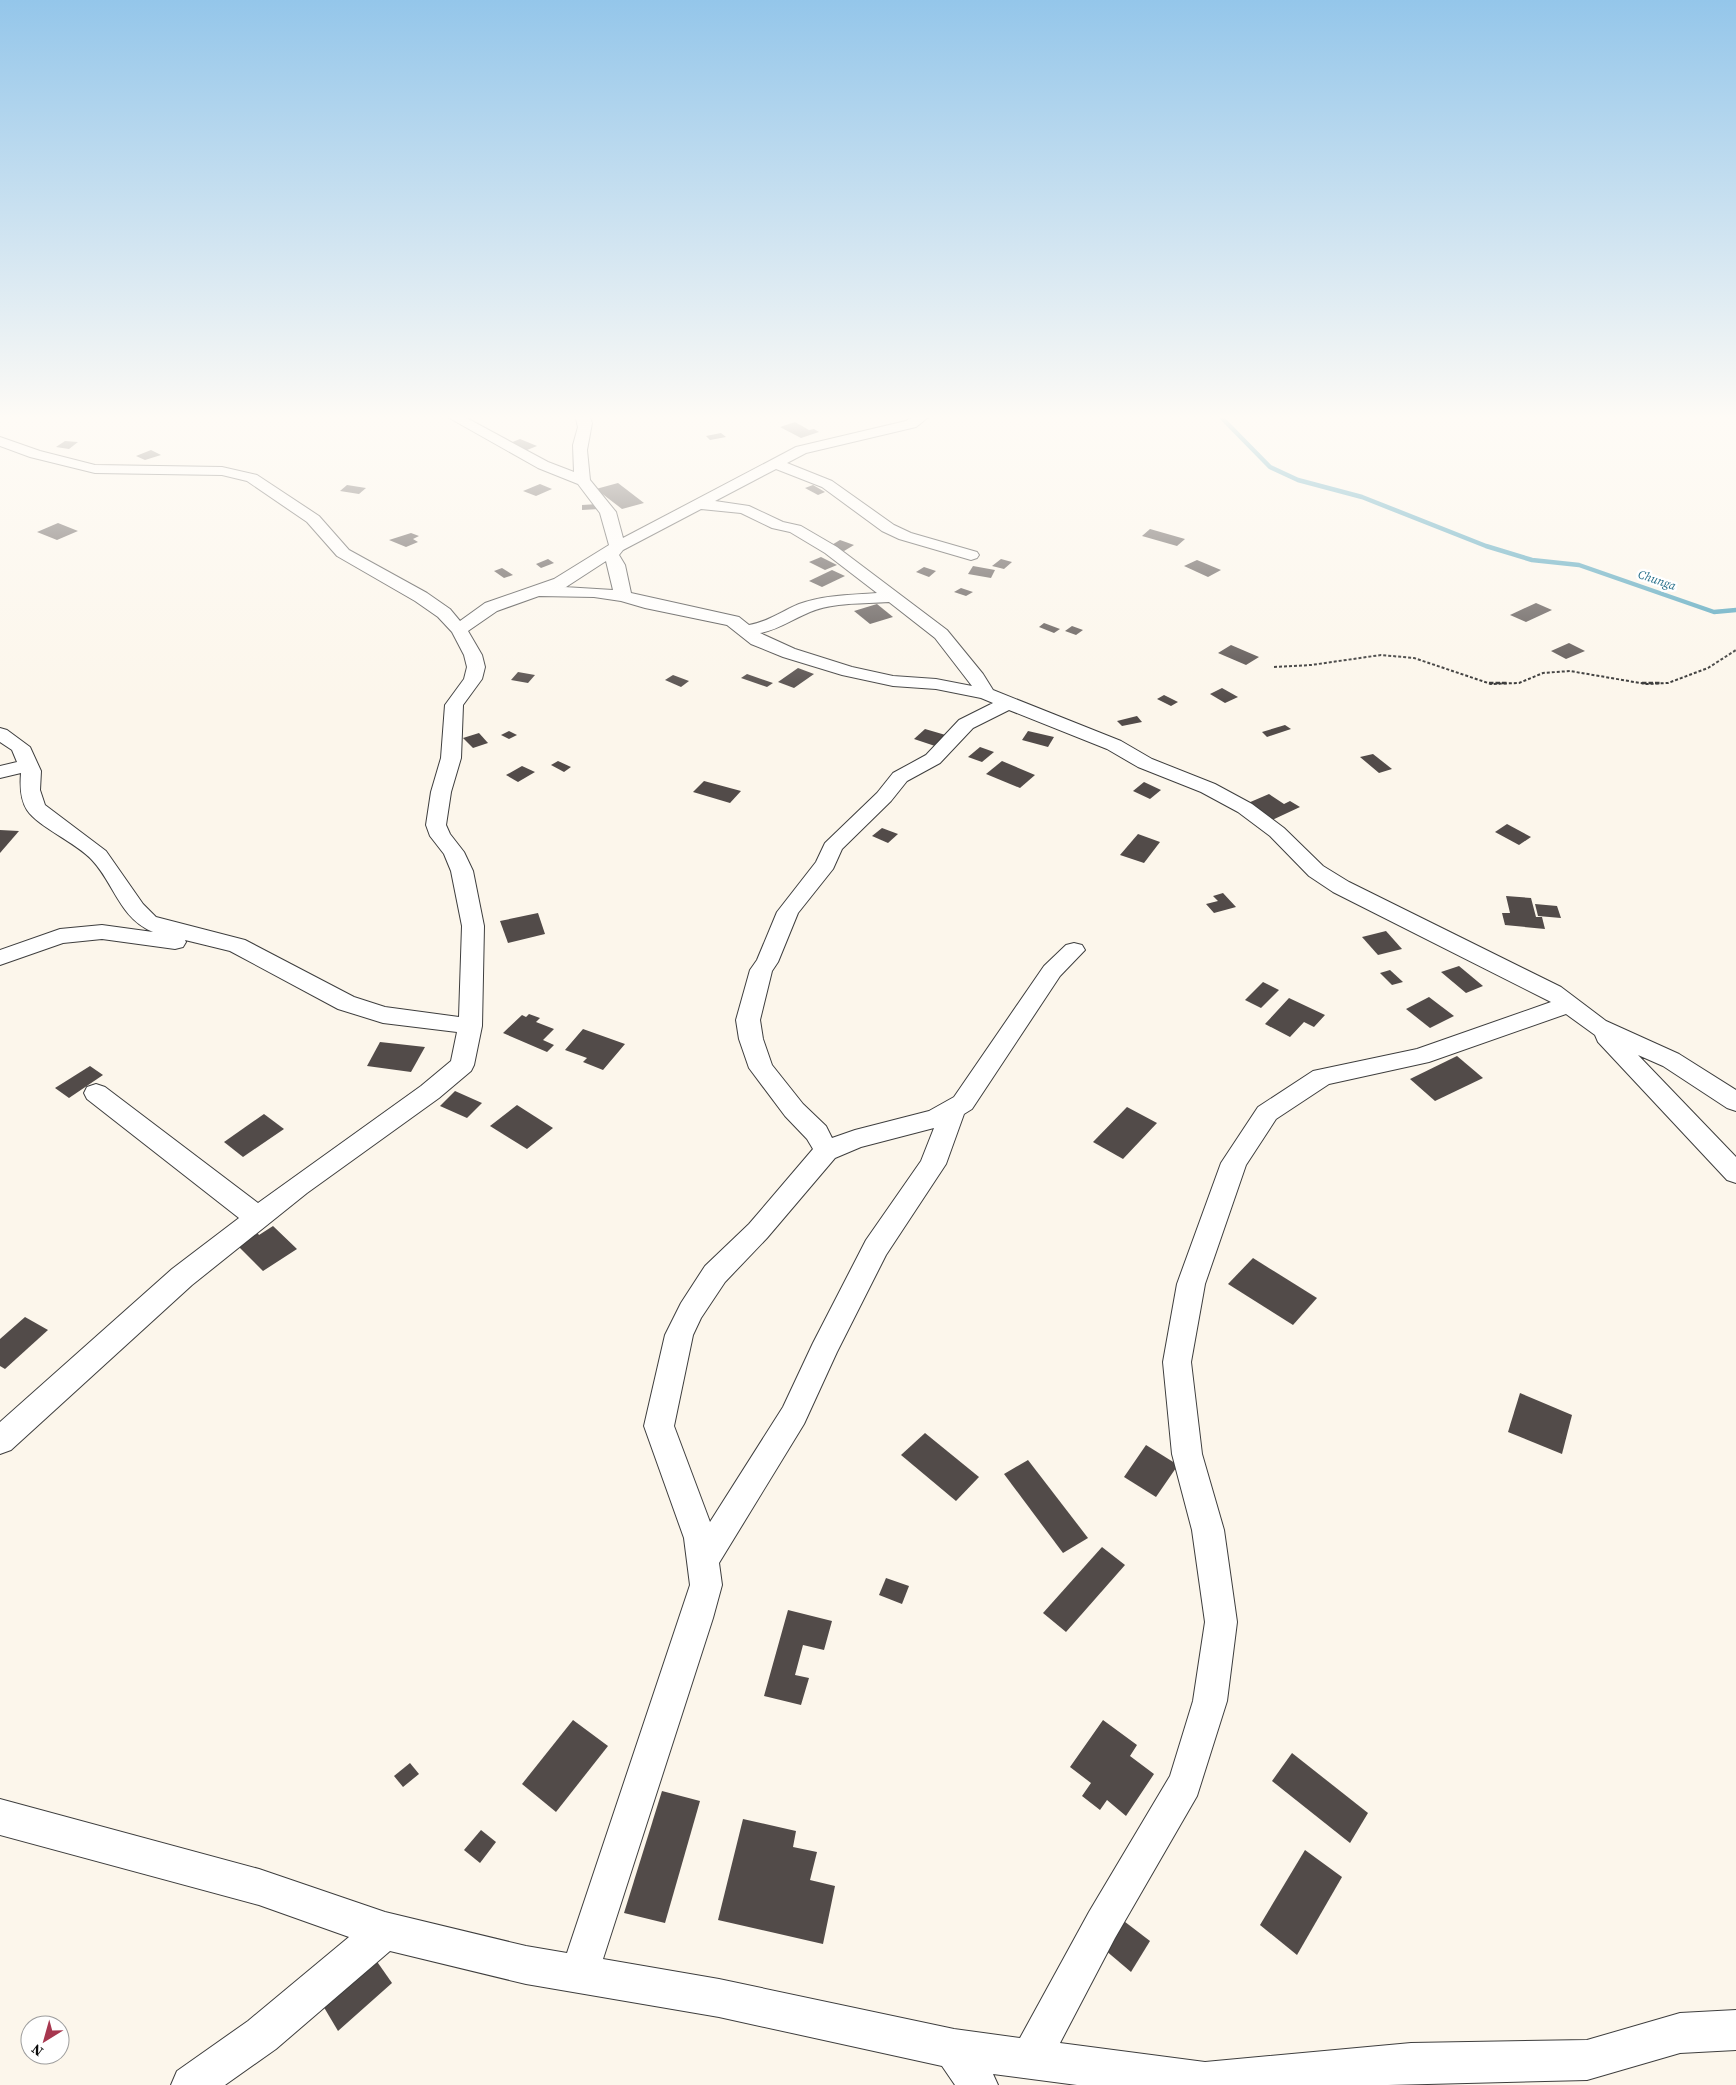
<svg xmlns="http://www.w3.org/2000/svg" width="1736" height="2085" viewBox="0 0 1736 2085" font-family="'Source Serif 4',serif">
  <style>
    .lines { fill: none; stroke-linecap: round; stroke-linejoin: round }
    .stream { stroke: #489fba; stroke-width: 4.5 }
    .building { fill: #524b49 }
    .minor-casing { stroke: #3e3e3e; stroke-width: 2 }
    .path-far1 { stroke: #2d2d2d; stroke-width: 2; stroke-dasharray: 3 2; stroke-linecap: butt }
    .path { stroke: #2d2d2d; stroke-width: 2.5; stroke-dasharray: 4.5 2; stroke-linecap: butt }
    .minor { fill: #fff; fill-rule: evenodd }
    .labels { text-anchor: middle; stroke-width: 5; stroke-linejoin: round; paint-order: stroke }
    .far-water-label { font-size: 12px; font-style: italic; fill: #266f8a; stroke: #fff }
  </style>
  <rect width="100%" height="100%" fill="#fcf6eb"/>
  <g class="lines">
    <polyline class="stream" points="1219,415 1270,467 1298,480 1362,497 1486,546 1532,560 1579,565 1714,612 1736,610"/>
  </g>
  <g class="building">
    <polygon points="795,422 809,430 814,429 819,432 801,438 780,427"/>
    <polygon points="721,433 726,437 710,440 706,436"/>
    <polygon points="520,439 537,446 522,452 505,445"/>
    <polygon points="65,441 78,442 69,449 56,447"/>
    <polygon points="151,450 161,455 145,460 136,456"/>
    <polygon points="618,483 644,503 622,509 596,489"/>
    <polygon points="540,484 552,489 536,496 523,491"/>
    <polygon points="347,485 366,488 359,494 340,491"/>
    <polygon points="813,485 825,492 818,495 805,488"/>
    <polygon points="598,504 599,509 582,510 582,505"/>
    <polygon points="58,523 78,531 57,540 37,532"/>
    <polygon points="1150,529 1185,539 1177,546 1142,536"/>
    <polygon points="411,533 419,536 413,539 418,542 406,547 389,540"/>
    <polygon points="840,540 854,545 844,551 830,546"/>
    <polygon points="821,557 837,565 825,570 809,562"/>
    <polygon points="548,559 554,563 541,568 536,564"/>
    <polygon points="1001,559 1012,562 1004,569 992,566"/>
    <polygon points="1197,560 1221,570 1208,577 1184,566"/>
    <polygon points="973,566 995,570 991,578 968,574"/>
    <polygon points="924,567 936,571 929,577 916,572"/>
    <polygon points="502,568 513,575 504,578 494,571"/>
    <polygon points="832,570 845,576 822,587 809,581"/>
    <polygon points="961,588 973,592 966,596 954,592"/>
    <polygon points="1536,603 1552,610 1526,622 1510,615"/>
    <polygon points="877,604 893,617 870,624 854,611"/>
    <polygon points="1044,623 1060,629 1054,633 1039,627"/>
    <polygon points="1072,626 1083,630 1076,635 1065,631"/>
    <polygon points="1569,643 1585,651 1566,659 1551,651"/>
    <polygon points="1231,645 1259,657 1246,665 1218,653"/>
    <polygon points="798,668 814,674 794,688 778,682"/>
    <polygon points="518,672 535,675 528,683 511,680"/>
    <polygon points="747,674 773,683 767,687 741,678"/>
    <polygon points="673,675 689,681 681,687 665,680"/>
    <polygon points="1222,688 1238,697 1225,703 1210,694"/>
    <polygon points="1164,695 1178,702 1171,706 1157,699"/>
    <polygon points="1137,716 1142,722 1122,726 1117,721"/>
    <polygon points="1285,725 1291,729 1267,737 1262,732"/>
    <polygon points="925,729 949,736 938,747 914,739"/>
    <polygon points="509,731 517,735 509,739 501,735"/>
    <polygon points="1028,731 1054,737 1048,747 1022,740"/>
    <polygon points="479,733 488,743 473,748 463,738"/>
    <polygon points="980,747 994,752 982,762 968,757"/>
    <polygon points="1373,754 1392,769 1379,773 1360,757"/>
    <polygon points="558,761 571,767 564,772 551,765"/>
    <polygon points="1002,761 1035,775 1020,788 986,774"/>
    <polygon points="522,766 535,772 518,782 506,775"/>
    <polygon points="704,781 741,791 730,803 693,792"/>
    <polygon points="1144,782 1161,790 1150,799 1133,791"/>
    <polygon points="1269,794 1284,804 1290,801 1300,807 1268,822 1248,803"/>
    <polygon points="1507,824 1531,837 1519,845 1495,832"/>
    <polygon points="882,828 898,834 888,843 872,836"/>
    <polygon points="0,830 19,831 0,853"/>
    <polygon points="1138,834 1160,842 1144,863 1120,855"/>
    <polygon points="1223,893 1236,907 1214,913 1206,904 1218,901 1213,896"/>
    <polygon points="1506,896 1531,898 1536,917 1542,917 1545,929 1505,925 1502,913 1510,913"/>
    <polygon points="1535,904 1557,906 1561,918 1538,916"/>
    <polygon points="538,913 545,934 508,943 500,921"/>
    <polygon points="1386,931 1402,949 1378,955 1362,937"/>
    <polygon points="1459,966 1483,986 1466,993 1441,972"/>
    <polygon points="1390,970 1403,982 1392,985 1380,973"/>
    <polygon points="1263,982 1279,990 1261,1008 1245,1000"/>
    <polygon points="1429,997 1454,1016 1430,1028 1406,1009"/>
    <polygon points="1289,998 1325,1015 1314,1027 1304,1022 1290,1037 1265,1024"/>
    <polygon points="529,1014 540,1018 536,1022 554,1029 543,1040 554,1045 547,1052 503,1033 522,1015 526,1017"/>
    <polygon points="583,1029 625,1044 603,1070 583,1062 587,1058 565,1050"/>
    <polygon points="380,1042 425,1047 411,1072 367,1066"/>
    <polygon points="1457,1056 1483,1078 1435,1101 1410,1079"/>
    <polygon points="90,1066 103,1075 69,1098 55,1088"/>
    <polygon points="455,1091 482,1103 467,1118 440,1106"/>
    <polygon points="517,1105 553,1128 527,1149 490,1126"/>
    <polygon points="1127,1107 1157,1123 1123,1159 1093,1142"/>
    <polygon points="264,1114 284,1129 243,1157 224,1142"/>
    <polygon points="273,1226 297,1249 263,1271 236,1244 256,1231 259,1235"/>
    <polygon points="1253,1258 1317,1298 1293,1325 1228,1284"/>
    <polygon points="25,1317 48,1330 5,1369 0,1366 0,1339"/>
    <polygon points="1520,1393 1572,1415 1562,1454 1508,1432"/>
    <polygon points="925,1433 979,1477 956,1501 901,1455"/>
    <polygon points="1146,1445 1178,1465 1156,1497 1124,1477"/>
    <polygon points="1028,1460 1088,1538 1063,1553 1004,1474"/>
    <polygon points="1102,1547 1125,1565 1066,1632 1043,1613"/>
    <polygon points="886,1578 909,1586 902,1604 879,1595"/>
    <polygon points="788,1610 832,1621 824,1650 803,1645 795,1675 809,1678 801,1705 764,1696"/>
    <polygon points="573,1720 608,1746 556,1812 522,1784"/>
    <polygon points="1103,1720 1137,1745 1130,1756 1154,1774 1126,1816 1107,1800 1100,1810 1082,1796 1091,1783 1070,1767"/>
    <polygon points="1292,1753 1368,1813 1350,1843 1272,1781"/>
    <polygon points="410,1763 419,1774 403,1787 394,1776"/>
    <polygon points="662,1791 700,1801 665,1923 624,1913"/>
    <polygon points="743,1819 796,1831 793,1847 817,1852 810,1880 835,1886 823,1944 718,1920"/>
    <polygon points="481,1830 496,1842 480,1863 464,1850"/>
    <polygon points="1305,1850 1342,1877 1297,1955 1260,1925"/>
    <polygon points="1116,1915 1150,1941 1131,1972 1098,1944"/>
    <polygon points="371,1953 392,1983 338,2031 319,1999"/>
  </g>
  <g class="lines">
    <defs>
      <path id="minor" d="M444,415h17l87,47 26,10 -1,-27 5,-18 -3,-12h14l3,8 -5,27 3,30 26,32 7,26 173,-91 110,-26 9,-6h16l-15,12 -110,26 -19,10 45,18 62,44 17,8 66,19 2,3 -2,3 -6,2 -72,-21 -17,-8 -60,-44 -46,-18 -61,32 34,5 34,16 18,4 36,21 110,83 36,44 10,16 128,51 31,18 63,25 37,20 32,24 39,38 26,16 212,105 45,34 73,33 57,36v21l-9,-3 -64,-42 -25,-11 98,102v26l-9,-3 -129,-138 -3,-7 -29,-21 -137,48 -100,22 -53,35 -30,46 -41,119 -14,78 11,92 22,76 13,92 -10,79 -30,95 -82,142 -55,105 145,19 206,-19 176,-3 93,-27 56,-3v40l-56,3 -93,27 -199,5h-311l-84,-11 5,11h-43l-13,-19 -223,-49 -193,-33 -136,-33 -114,98 -51,36h-54l6,-14 71,-50 101,-84 -90,-32 -259,-70v-36l259,70 126,43 141,34 41,7 123,-368 -6,-47 -40,-112 21,-91 16,-32 24,-37 44,-42 64,-75 -6,-10 -22,-23 -36,-48 -10,-29 -3,-19 14,-50 7,-10 20,-48 39,-50 9,-19 52,-50 16,-20 33,-18 33,-35 34,-17 -12,-5 -45,-9 -43,-3 -51,-11 -59,-18 -32,-13 -24,-19 -82,-17 -24,-7 -27,-4 -55,-1 -42,15 -29,20 14,24 3,12 -3,12 -19,26 -2,53 -10,34 -5,33 4,9 14,18 9,19 11,55 -2,100 -8,39 -3,6 -32,27 -132,95 -115,92 -181,165 -11,4v-32l172,-153 67,-51 -152,-119 -3,-6 3,-6 9,-3 9,3 153,116 163,-117 30,-25 6,-29 -74,-9 -45,-14 -108,-58 -45,-11 1,2 -3,5 -8,2 -73,-10 -39,4 -63,22v-15l60,-21 42,-4 51,7c-33,-13 -39,-49 -61,-72 -15,-17 -54,-33 -65,-50 -7,-11 -7,-25 -6,-37l-21,5v-12l17,-4 -5,-12 -12,-8v-14l7,2 23,17 11,24 -1,19 5,15 61,46 37,53 13,13 89,23 109,57 31,10 74,10 3,-91 -11,-55 -7,-17 -14,-18 -4,-11 5,-33 10,-34 4,-53 19,-26 3,-12 -3,-12 -12,-23 -14,-15 -23,-16 -78,-45 -30,-34 -60,-41 -25,-6 -127,-2 -65,-16 -30,-11v-9l40,14 55,14 127,2 35,8 62,41 30,34 78,43 23,16 10,12 25,-18 69,-24 55,-34 -9,-32 -22,-29 -40,-16zM701,509l40,4 31,15 18,4 35,21 52,40c-27,2 -53,2 -78,11 -17,7 -31,18 -50,21l-10,-8 -108,-24 -6,-28 -6,-10 4,-5zM606,561l7,29 -49,-3h2zM889,602l46,36 37,48 -36,-7 -43,-3 -41,-9 -57,-18 -35,-16c18,-3 33,-14 50,-21 24,-10 53,-8 79,-10zM1009,710l98,39 31,18 63,25 37,20 32,24 39,40 24,16 218,110 -134,47 -104,22 -55,36 -37,56 -44,121 -14,78 9,92 20,76 13,92 -12,79 -23,75 -81,136 -69,126 -66,-9 -235,-50 -116,-20 110,-341 9,-33 -3,-22 85,-139 33,-72 49,-97 60,-91 18,-50 8,-5 88,-133 25,-26 -3,-5 -8,-2 -8,2 -22,21 -90,131 -25,14 -74,19 -23,8 -6,-12 -23,-22 -31,-39 -9,-26 -3,-19 12,-49 6,-9 20,-49 35,-44 9,-20 49,-48 16,-20 33,-18 33,-35zM934,1128l-13,33 -55,79 -53,103 -30,64 -73,115 -36,-96 19,-91 8,-17 24,-36 42,-44 68,-80 26,-11z"/>
    </defs>
    <use href="#minor" class="minor-casing"/>
    <polyline class="path-far1" points="1274,667 1311,665 1381,655 1414,658 1491,684 1519,683 1543,673 1570,671 1646,684 1668,683 1708,668 1736,650"/>
    <g class="path">
      <polyline points="1489,683 1508,683"/>
      <polyline points="1642,683 1660,683"/>
    </g>
    <use href="#minor" class="minor"/>
  </g>
  <linearGradient id="sky" x2="0" y2="1"><stop stop-color="#94c6ea"/><stop offset="0.59" stop-color="#fefbf6"/><stop offset="1" stop-color="#fefbf6" stop-opacity="0"/></linearGradient>
  <rect width="1736" height="707" fill="url(#sky)"/>
  <g class="labels">
    <g class="far-water-label">
      <text transform="translate(1657 580) rotate(19)" y="4">Chunga</text>
    </g>
  </g>
  <g transform="translate(45 2040) rotate(217)"><circle r="24" fill="#ffffff" stroke="#9d9d9d"/>
  <path d="M0-4L9 19L0 12L-9 19Z" fill="#a7374f"/>
  <text y="-8" font-size="14" font-weight="bold" text-anchor="middle" fill="#0b0b0b">N</text>
  </g>
</svg>
